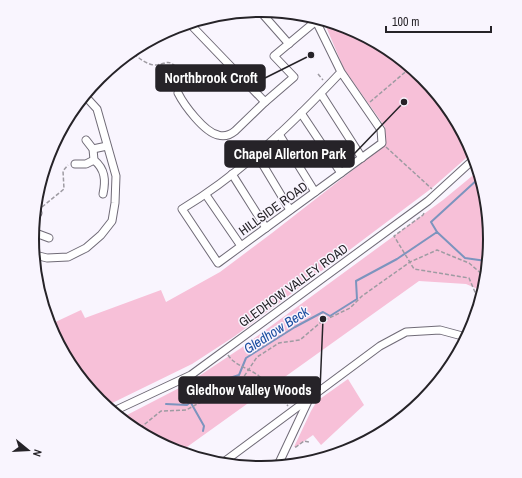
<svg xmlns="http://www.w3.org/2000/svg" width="522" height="478" viewBox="0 0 522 478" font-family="'Archivo Narrow',sans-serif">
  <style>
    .green { fill: #f7c0d8 }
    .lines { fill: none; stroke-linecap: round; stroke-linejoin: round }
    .stream { stroke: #7c94be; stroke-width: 2 }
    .minor-casing { stroke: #706b77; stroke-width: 9 }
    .path { stroke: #9e9ba2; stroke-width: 1.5; stroke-dasharray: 4 2; stroke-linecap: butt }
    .minor { stroke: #fff; stroke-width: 7 }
    .labels { text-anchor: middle; stroke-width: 3; stroke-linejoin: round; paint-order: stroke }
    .street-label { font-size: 13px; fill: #262328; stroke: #f9f5fe }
    .water-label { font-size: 14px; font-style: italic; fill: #1c4ea0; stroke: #f9f5fe }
    .rim { fill: none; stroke: #262328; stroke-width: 2 }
    .leader { fill: none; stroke: #262328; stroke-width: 1.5 }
    .callout-dot { fill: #262328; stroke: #f9f5fe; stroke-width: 1.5 }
    .callout { fill: #262328; stroke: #262328; stroke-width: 1.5 }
    .callout-label { font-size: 14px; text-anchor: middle; font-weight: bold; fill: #fff }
  </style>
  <rect width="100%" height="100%" fill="#f9f5fe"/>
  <g class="green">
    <polygon points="324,22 349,28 423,77 473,152 432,188 235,336 192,364 106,406 99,401 49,325 81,310 85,318 161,290 166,302 220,272 272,233 385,145 385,127 344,69"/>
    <polygon points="477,172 490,239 480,290 466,284 419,281 180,452 173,450 123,417 187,384 241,348 443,200"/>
    <polygon points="348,379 364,405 321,445 313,435 296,447 294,447 311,411 317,401"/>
  </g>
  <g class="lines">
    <g class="stream">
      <polyline points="437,232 431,222 478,179"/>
      <polyline points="191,401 191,403 204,426 203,431"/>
      <polyline points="166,404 187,405 214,383 239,375 246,358 295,327 323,312 330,316 357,299 356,281 397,259 437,232 465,258 486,261"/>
    </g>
    <defs>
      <g id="minor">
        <polyline points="259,10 289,44"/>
        <polyline points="190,24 265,102"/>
        <path d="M178,93c6,12 26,39 40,42 6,2 12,0 17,-4l30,-29 29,-25 -20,-21 42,-35 25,51 40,58 1,13 -164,120 -36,-54c60,-36 111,-86 159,-137"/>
        <polyline points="321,94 362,158"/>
        <polyline points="301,113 341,173"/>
        <polyline points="279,134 315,192"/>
        <path d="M86,140l7,9 1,11c11,9 12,20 9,34"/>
        <polyline points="93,149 107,146"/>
        <polyline points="257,155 290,210"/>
        <polyline points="75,164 86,164 94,160"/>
        <polyline points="232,174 266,228"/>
        <polyline points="206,195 241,246"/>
        <polyline points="37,214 38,213"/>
        <polyline points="33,232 49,238"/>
        <polyline points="35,255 47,258 68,257 86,248 101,235 112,221 115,203 116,176 97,109 86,97"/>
        <polyline points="114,411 191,375 428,201 474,159"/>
        <polyline points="225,461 380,346 406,332 440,330 466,337"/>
        <polyline points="278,465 309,399"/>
      </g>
    </defs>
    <use href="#minor" class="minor-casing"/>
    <g class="path">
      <path d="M134,54c6,5 15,12 23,11 11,-2 11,-6 20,3l1,18"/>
      <polyline points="318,74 323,80"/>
      <polyline points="370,102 410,68"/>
      <polyline points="386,147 432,189"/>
      <polyline points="42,207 64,189 63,171 68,165"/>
      <polyline points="424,213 423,215 394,236 414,269 469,278 478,299"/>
      <path d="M228,355c7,11 21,13 31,21 11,8 20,19 29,30"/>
      <polyline points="140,428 161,411 186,410 241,381 257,357 279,343 300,340 321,322 350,308 362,296 410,262 437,250 469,263 483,275"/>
      <polyline points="295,447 296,447 304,441 309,442"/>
    </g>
    <use href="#minor" class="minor"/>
  </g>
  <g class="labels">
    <g class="street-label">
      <text transform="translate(273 208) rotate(-36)" y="5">HILLSIDE ROAD</text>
      <text transform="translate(293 285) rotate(-36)" y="5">GLEDHOW VALLEY ROAD</text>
    </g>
    <g class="water-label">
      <text transform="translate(276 330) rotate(-33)" y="5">Gledhow Beck</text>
    </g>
  </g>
  <path d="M0 0H522V478H0ZM39 239a222 222 0 1 1 444 0a222 222 0 1 1-444 0Z" fill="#f9f5fe" fill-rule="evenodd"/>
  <path class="rim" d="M39 239a222 222 0 1 1 444 0a222 222 0 1 1-444 0Z"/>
  <path class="leader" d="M311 55L265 78M404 102L354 154M323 319L320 390"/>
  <g class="callout-dot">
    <circle cx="311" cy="55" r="4"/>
    <circle cx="404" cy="102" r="4"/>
    <circle cx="323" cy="319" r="4"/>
  </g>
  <g class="callout">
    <rect x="156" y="65" width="109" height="26" rx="4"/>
    <rect x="225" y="141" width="129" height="26" rx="4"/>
    <rect x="179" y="377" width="141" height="26" rx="4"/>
  </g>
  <g class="callout-label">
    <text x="211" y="83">Northbrook Croft</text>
    <text x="290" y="159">Chapel Allerton Park</text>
    <text x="249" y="395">Gledhow Valley Woods</text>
  </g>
  <g transform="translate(28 450) rotate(108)" stroke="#f9f5fe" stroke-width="3" paint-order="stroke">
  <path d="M0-3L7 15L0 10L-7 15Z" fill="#262328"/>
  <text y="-6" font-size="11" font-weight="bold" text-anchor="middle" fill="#262328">N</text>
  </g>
  <path d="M386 26v6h105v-6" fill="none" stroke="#262328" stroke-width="2"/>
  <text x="392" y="26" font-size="12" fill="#262328" stroke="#f9f5fe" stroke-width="3" paint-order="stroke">100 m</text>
</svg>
